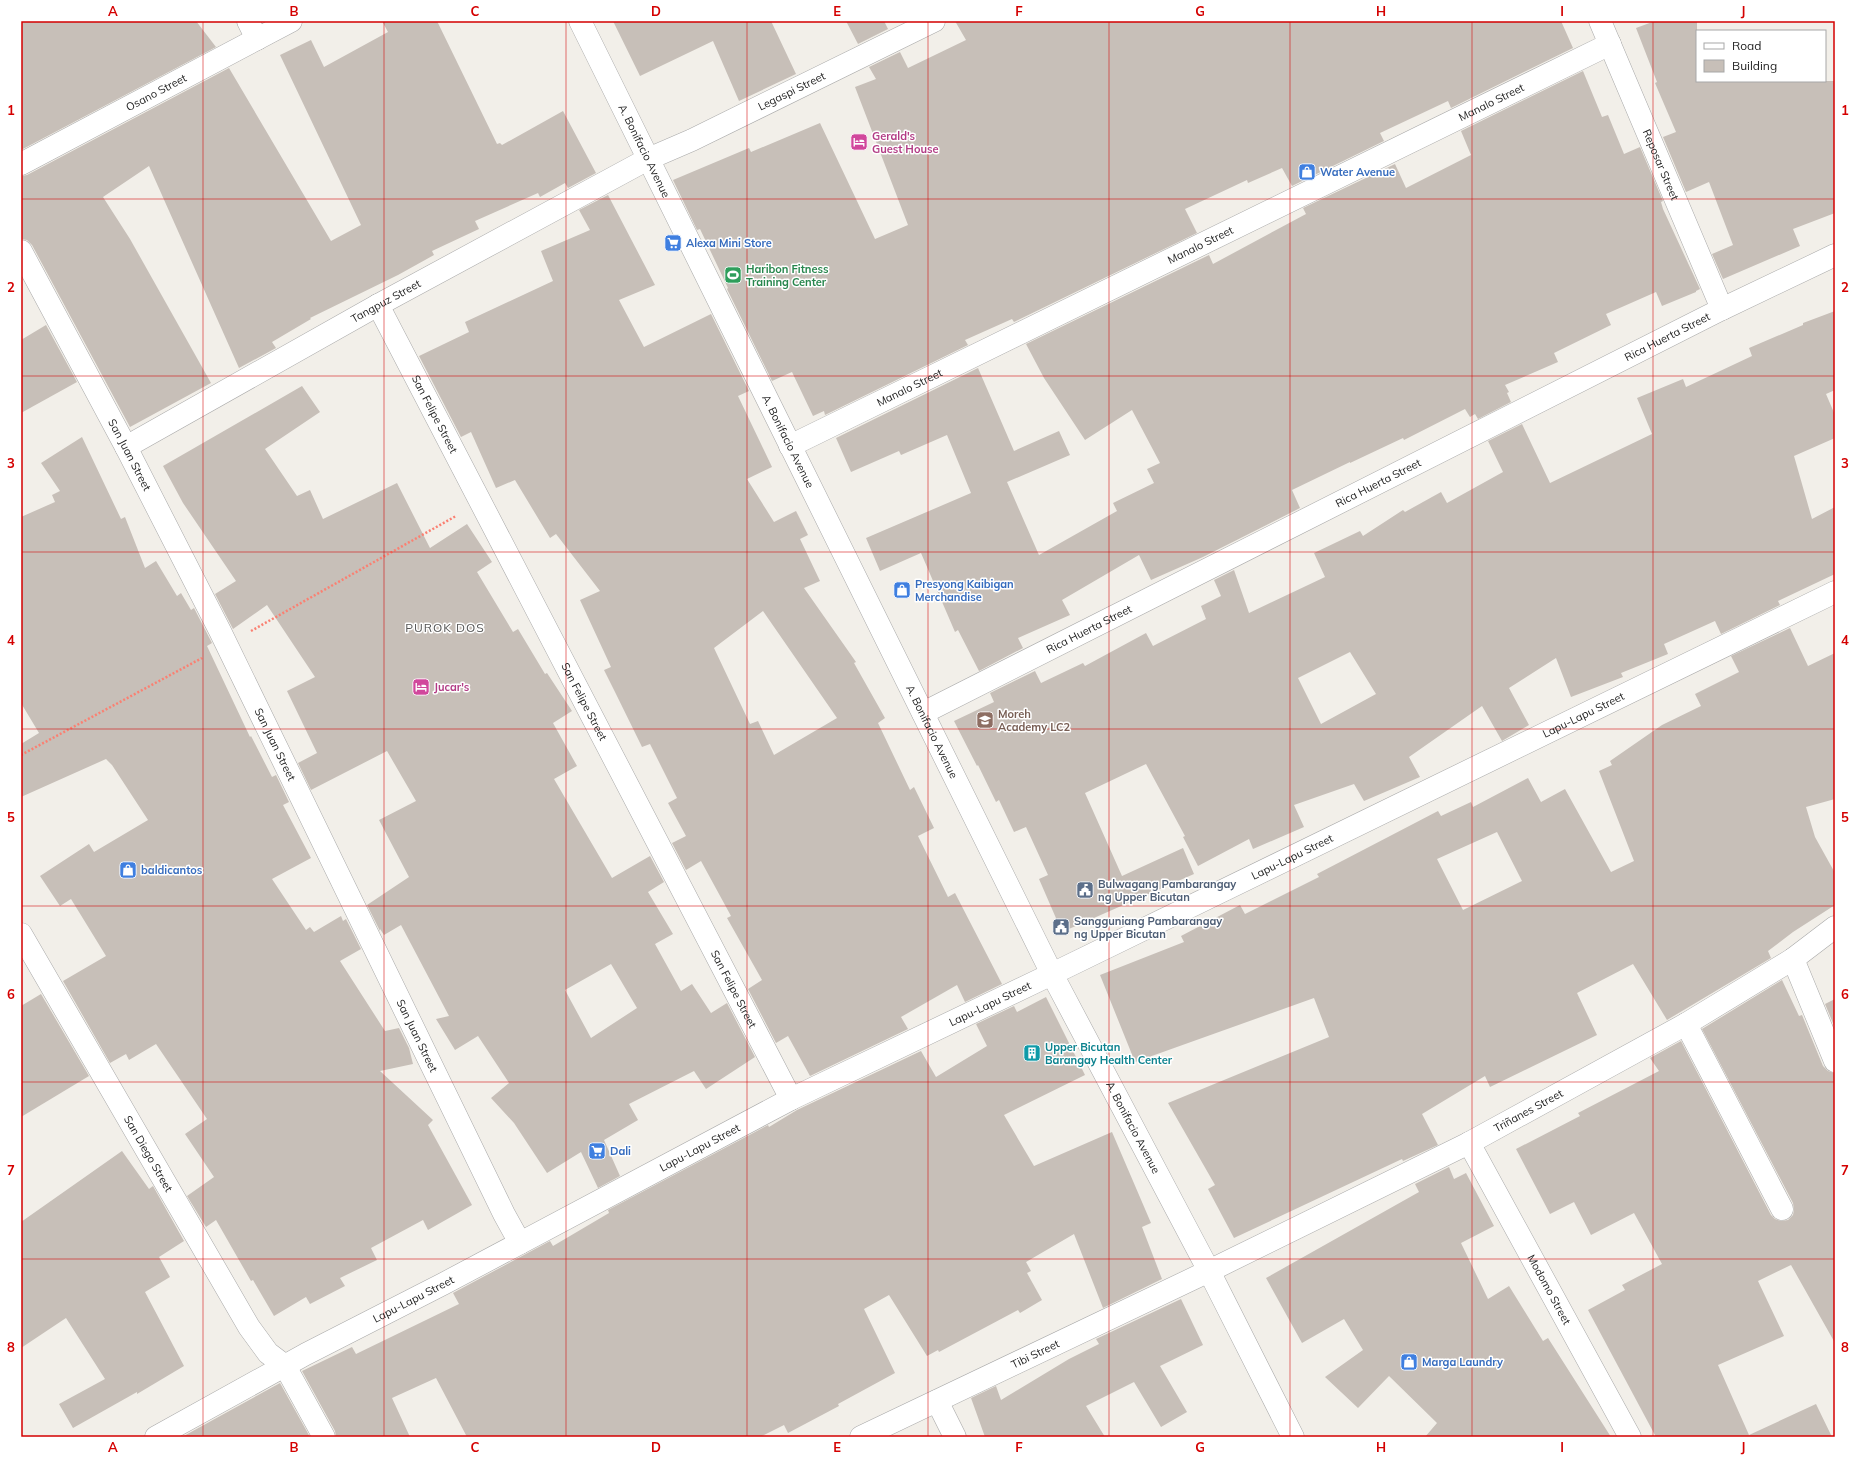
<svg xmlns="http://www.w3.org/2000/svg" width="1856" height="1458" viewBox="0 0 1856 1458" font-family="Mulish,sans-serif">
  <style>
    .building { fill: #c7bfb8; fill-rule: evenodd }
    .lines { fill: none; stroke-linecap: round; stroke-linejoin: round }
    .minor-casing { stroke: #a9a9a9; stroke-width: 23 }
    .path { stroke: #fa8072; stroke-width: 2.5; stroke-dasharray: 2 2; stroke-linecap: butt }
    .minor { stroke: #fff; stroke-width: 22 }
    .grid { fill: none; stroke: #d40000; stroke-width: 1; stroke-opacity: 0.55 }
    .labels { text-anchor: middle; stroke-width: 3; stroke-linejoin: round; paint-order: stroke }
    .street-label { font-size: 11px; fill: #222; stroke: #fff }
    .hotel-label { font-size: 11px; font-weight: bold; fill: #b23c85; stroke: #fff; text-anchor: start }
    .shop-label { font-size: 11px; font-weight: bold; fill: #366cbe; stroke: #fff; text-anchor: start }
    .leisure-label { font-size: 11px; font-weight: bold; fill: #27864d; stroke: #fff; text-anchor: start }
    .education-label { font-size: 11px; font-weight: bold; fill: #785e54; stroke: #fff; text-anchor: start }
    .service-label { font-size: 11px; font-weight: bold; fill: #4e5e75; stroke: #fff; text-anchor: start }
    .culture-label { font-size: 11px; font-weight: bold; fill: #0d838f; stroke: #fff; text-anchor: start }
    .neighbourhood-label { font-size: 12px; letter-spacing: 1px; fill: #555; stroke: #fff }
    .neatline { fill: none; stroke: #d40000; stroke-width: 1.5 }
    .grid-label { font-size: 13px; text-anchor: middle; font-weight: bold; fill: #d40000 }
  </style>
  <rect width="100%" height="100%" fill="#f2efe9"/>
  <g class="building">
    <polygon points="21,21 196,21 216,47 21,150"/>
    <polygon points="382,21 437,21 497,144 500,143 502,145 563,111 596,173 568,188 565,183 540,197 538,193 475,221 479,229 432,251 434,255 398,275 310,318 311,319 272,342 276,348 239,368 149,166 103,197 130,239 211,383 130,427 32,245 27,240 21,239 21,176 27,175 229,68 331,241 361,225 280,55 311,40 324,67 388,32"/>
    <polygon points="613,21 771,21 796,74 739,101 713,41 640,76"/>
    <polygon points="846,21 884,21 888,29 858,44"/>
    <polygon points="955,21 1561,21 1573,48 1451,108 1448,101 1380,133 1384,141 1292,186 1282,168 1248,183 1247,180 1185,209 1197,233 1014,322 1012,319 965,340 968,345 825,415 824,411 813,416 792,372 772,381 727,289 728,288 700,229 697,230 673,180 749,148 751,152 820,123 875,239 908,225 855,87 876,79 869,67 900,52 908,68 966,40"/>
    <polygon points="1655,21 1697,21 1697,81 1835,81 1835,213 1793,229 1800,246 1723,279 1712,254 1733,245 1709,182 1686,192 1663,137 1676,132 1655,83 1657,82 1636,28"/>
    <polygon points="1583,71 1602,117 1608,115 1624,154 1640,147 1663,201 1661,202 1663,209 1700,289 1696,291 1696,292 1662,306 1656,292 1606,314 1611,325 1554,353 1558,362 1505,385 1509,392 1507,393 1511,402 1478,419 1475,414 1470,417 1465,409 1404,440 1403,438 1350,463 1350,462 1292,490 1300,508 1203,557 1151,580 1139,555 1062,600 1070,615 1018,638 1023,648 979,671 958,630 955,632 921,553 880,571 866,538 971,493 947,435 901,455 899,451 851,472 836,438 978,368 1014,451 1059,431 1070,455 1007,482 1039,555 1117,511 1113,503 1154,483 1147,469 1160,463 1132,410 1085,440 1044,378 1026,344 1209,255 1213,264 1306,214 1303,208 1395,164 1406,188 1471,155 1461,131"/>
    <path d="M608,195l47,90 -36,15 25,47 67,-33 38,77 -11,5 34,71 -25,12 27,43 22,-11 12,24 -8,4 20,42 -16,7 52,74 -2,1 31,55 -7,5 32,67 4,-3 20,41 -16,8 30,61 7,-4 47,91 -37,18 -8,-17 -56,32 7,12 -98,47 -22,-40 -12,7 -28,-54 14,-9 -35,-62 4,-2 -30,-55 -15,9 -14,-27 14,-7 -18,-33 9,-5 -27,-54 -8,3 -27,-55 -11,-22 7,-3 -31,-67 20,-9 -44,-57 -6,4 -35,-58 -19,8 -25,-56 -10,5 -42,-81 50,-24 -4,-10 88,-41 -12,-30 49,-21 -11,-20zM763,611l74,107 -63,37 -16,-34 -8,3 -36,-76z"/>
    <path d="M1835,311v79l-9,4 9,21v23l-41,18 18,63 23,-12v67l-57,27 2,4 -59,29 -6,-13 -51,23 4,10 -47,19 2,4 -52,20 -15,-39 -47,30 20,37 -27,16 -20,-35 -73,51 11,20 -56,24 -10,-17 -60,21 10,22 -51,22 -4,-10 -51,27 -15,-29 2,-1 -39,-72 -61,29 37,83 61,-28 11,26 -132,58 -23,-53 9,-4 -22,-48 -12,5 -15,-32 -3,2 -18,-37 -1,1 -23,-45 40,-19 -4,-9 45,-22 6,12 42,-20 2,3 61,-33 7,13 53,-27 -5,-13 20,-10 -7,-16 20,-10 15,43 76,-36 -11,-24 46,-22 3,5 40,-26 2,2 36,-20 6,11 56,-31 -15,-31 34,-17 28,59 102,-49 -15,-36 46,-19 3,8 66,-31 -3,-8 54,-23v-2zM1350,652l26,42 -55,30 -23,-46z"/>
    <polygon points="46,325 77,382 21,413 21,340"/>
    <path d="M302,386l18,26 -55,37 32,47 13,-6 13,29 74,-36 33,65 37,-24 25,38 -15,10 36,60 5,-3 27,45 2,-1 25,38 -19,12 24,43 -23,13 58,99 38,-22 14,26 -16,10 25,42 -18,10 26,47 11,-7 19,29 16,-10 28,54 -49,32 -12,-18 -65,33 9,16 -34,20 16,36 -22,12 -17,-36 -34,21 -33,-50 -23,-25 18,-15 -31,-47 -23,14 -19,-31 13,-3 -48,-91 -17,10 -4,-6v2l-13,-26 42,-28 -30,-57 37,-19 -29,-50 -76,39 -13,-27 19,-10 -30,-62 28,-14 -48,-72 -34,24 -18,-35 21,-13 -53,-78 -20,-37zM611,964l26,44 -46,30 -26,-48z"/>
    <polygon points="82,437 121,519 125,517 145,568 156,561 177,596 181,593 191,610 194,608 212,643 207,646 250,737 251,736 272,777 276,775 289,802 283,805 311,858 272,879 306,930 310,927 314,932 341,916 343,921 346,919 361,949 340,961 385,1031 399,1028 409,1048 413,1064 380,1071 433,1120 428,1125 472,1205 428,1230 423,1220 371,1248 377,1260 340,1278 345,1286 310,1304 306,1297 274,1316 253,1280 251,1281 216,1220 206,1227 187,1196 214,1177 185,1134 207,1119 156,1044 129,1060 126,1054 110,1063 63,981 106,956 71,899 60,906 40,876 89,844 94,852 148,820 112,765 106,759 21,797 21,744 39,733 21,703 21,517 55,502 52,495 60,491 41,463"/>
    <path d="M1790,628l18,38 27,-13v146l-29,8 9,30 20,36v32l-42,27 -25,19 3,7 -104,62 -34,-56 -56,29 20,42 -107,52 -5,-11 -63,38 16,31 -35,16 -1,-2 -168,79 -26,-49 7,-4 -47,-82 161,-66 -15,-39 -179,64 -35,-87 84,-33 -3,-6 59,-31 5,9 74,-37 -2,-3 121,-63 3,5 30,-14 2,5 55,-29 13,24 24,-13 46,83 23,-11 -35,-90 13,-6 -2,-4 52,-36 39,-19 -6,-12 44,-22 -8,-16zM1497,832l25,49 -59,29 -26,-51z"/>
    <polygon points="1782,980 1799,1016 1802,1015 1823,1066 1828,1071 1835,1073 1835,1343 1791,1265 1758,1281 1784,1336 1718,1365 1749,1435 1816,1404 1832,1437 1656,1437 1588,1310 1625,1290 1622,1285 1662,1264 1634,1213 1591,1235 1574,1202 1550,1214 1516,1149 1580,1116 1578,1113 1659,1071 1650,1058 1681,1041 1771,1215 1775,1219 1781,1221 1788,1220 1793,1215 1794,1210 1793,1203 1702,1029"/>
    <polygon points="41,994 89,1076 21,1117 21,1006"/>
    <polygon points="1046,997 1085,1075 1004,1115 1034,1166 1112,1132 1151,1223 1142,1227 1162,1279 1103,1308 1074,1234 1026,1262 1031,1271 1027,1273 1042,1300 1020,1313 1018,1310 939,1352 938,1350 927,1356 889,1295 864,1309 895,1373 838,1404 839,1406 788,1433 784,1425 760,1437 467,1437 436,1378 392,1398 410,1437 336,1437 335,1431 302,1371 352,1347 356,1354 459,1304 453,1293 550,1241 553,1246 609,1213 608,1210 768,1125 769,1127 797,1110 921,1051 936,1077 987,1046 976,1024 1014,1006 1017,1012"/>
    <polygon points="1835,999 1835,1028 1825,1004"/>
    <polygon points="122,1151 149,1189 153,1186 184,1241 159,1257 170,1277 145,1292 184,1366 137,1394 137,1392 73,1428 59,1404 105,1379 66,1318 21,1348 21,1222"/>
    <polygon points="1449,1167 1454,1179 1466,1173 1494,1226 1461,1243 1488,1299 1509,1286 1543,1341 1548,1338 1611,1437 1425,1437 1437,1423 1389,1376 1358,1408 1325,1377 1363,1350 1344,1319 1302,1343 1266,1278 1419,1192 1415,1184"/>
    <polygon points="1181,1299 1203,1345 1160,1366 1187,1412 1161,1427 1134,1382 1086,1406 1105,1437 985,1437 971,1398 996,1386 1001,1400 1069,1359 1099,1344 1096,1339"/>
    <polygon points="280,1383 310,1437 182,1437"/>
  </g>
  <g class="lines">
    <defs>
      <g id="minor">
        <polyline points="248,21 257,39"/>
        <path id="s1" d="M580,21l472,953 157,297 84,166"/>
        <path id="s2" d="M1600,21l122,288"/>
        <path id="s3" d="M21,164l270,-143"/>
        <path id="s4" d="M21,251l105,196 94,184 284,583 16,29"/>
        <path id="s5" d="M378,305l413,794"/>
        <path id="s6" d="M790,446l820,-402"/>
        <path id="s7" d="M126,447l252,-142 270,-146 44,-19 242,-119"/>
        <path id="s8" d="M923,713l799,-404 113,-54"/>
        <path id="s9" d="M21,934l228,393 19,26 17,13 39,71"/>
        <polyline points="1793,959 1835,1061"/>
        <polyline points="1686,1024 1782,1209"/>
        <path id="s10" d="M1469,1143l161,294"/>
        <polyline points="937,1401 955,1437"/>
        <path id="s11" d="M156,1437l150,-83 137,-70 348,-185 261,-125 783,-382"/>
        <path id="s12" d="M861,1437l348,-166 260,-128 217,-119 107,-65 42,-32"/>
      </g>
    </defs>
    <use href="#minor" class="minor-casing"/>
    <g class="path">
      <polyline points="251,631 456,516"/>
      <polyline points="21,755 202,658"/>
    </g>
    <use href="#minor" class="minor"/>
  </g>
  <path class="grid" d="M203,21v1416M384,21v1416M566,21v1416M747,21v1416M928,21v1416M1109,21v1416M1290,21v1416M1472,21v1416M1653,21v1416M21,199h1814M21,376h1814M21,552h1814M21,729h1814M21,906h1814M21,1082h1814M21,1259h1814"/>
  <defs>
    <symbol id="hotel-square" viewBox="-11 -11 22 22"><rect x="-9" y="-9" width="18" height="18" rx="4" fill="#d1479c" stroke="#fff"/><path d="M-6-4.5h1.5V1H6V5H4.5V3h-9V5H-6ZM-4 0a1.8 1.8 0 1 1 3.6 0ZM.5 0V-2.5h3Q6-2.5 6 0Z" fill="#fff"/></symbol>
    <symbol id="shop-square" viewBox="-11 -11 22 22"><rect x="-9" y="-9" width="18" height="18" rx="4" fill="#3f7fe0" stroke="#fff"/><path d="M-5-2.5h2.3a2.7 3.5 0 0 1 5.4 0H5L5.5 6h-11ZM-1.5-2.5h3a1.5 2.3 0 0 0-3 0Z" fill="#fff"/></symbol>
    <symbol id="supermarket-square" viewBox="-11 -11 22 22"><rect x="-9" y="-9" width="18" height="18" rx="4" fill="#3f7fe0" stroke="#fff"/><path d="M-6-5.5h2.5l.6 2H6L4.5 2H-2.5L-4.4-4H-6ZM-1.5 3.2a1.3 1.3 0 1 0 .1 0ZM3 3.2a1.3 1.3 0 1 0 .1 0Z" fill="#fff"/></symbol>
    <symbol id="stadium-square" viewBox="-11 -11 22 22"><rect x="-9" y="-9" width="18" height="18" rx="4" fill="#2e9e5b" stroke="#fff"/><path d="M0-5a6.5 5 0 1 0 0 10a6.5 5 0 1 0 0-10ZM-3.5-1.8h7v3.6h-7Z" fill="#fff"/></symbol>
    <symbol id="school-square" viewBox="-11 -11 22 22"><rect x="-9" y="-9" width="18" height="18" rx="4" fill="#8d6e63" stroke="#fff"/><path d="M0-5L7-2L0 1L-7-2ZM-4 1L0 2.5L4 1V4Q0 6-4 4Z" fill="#fff"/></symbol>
    <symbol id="civic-square" viewBox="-11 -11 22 22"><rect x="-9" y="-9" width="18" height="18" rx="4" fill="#5c6f8a" stroke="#fff"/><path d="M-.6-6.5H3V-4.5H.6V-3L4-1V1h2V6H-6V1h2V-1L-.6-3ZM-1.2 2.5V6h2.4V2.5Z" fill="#fff"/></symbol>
    <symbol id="building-square" viewBox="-11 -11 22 22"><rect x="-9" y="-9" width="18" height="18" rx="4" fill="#0f9aa8" stroke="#fff"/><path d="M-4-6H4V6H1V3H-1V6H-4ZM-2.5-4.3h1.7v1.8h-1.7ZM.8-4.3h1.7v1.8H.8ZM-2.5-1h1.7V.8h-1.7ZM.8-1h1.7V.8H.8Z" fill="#fff"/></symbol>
  </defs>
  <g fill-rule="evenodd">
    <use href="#hotel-square" x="849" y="132" width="20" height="20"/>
    <use href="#shop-square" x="1297" y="162" width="20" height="20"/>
    <use href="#supermarket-square" x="663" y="233" width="20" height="20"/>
    <use href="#stadium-square" x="723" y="265" width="20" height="20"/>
    <use href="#shop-square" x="892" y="580" width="20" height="20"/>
    <use href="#hotel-square" x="411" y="677" width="20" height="20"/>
    <use href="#school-square" x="975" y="710" width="20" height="20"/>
    <use href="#shop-square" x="118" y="860" width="20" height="20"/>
    <use href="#civic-square" x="1075" y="880" width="20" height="20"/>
    <use href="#civic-square" x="1051" y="917" width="20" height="20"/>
    <use href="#building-square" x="1022" y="1043" width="20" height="20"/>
    <use href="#supermarket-square" x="587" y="1141" width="20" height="20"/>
    <use href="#shop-square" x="1399" y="1352" width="20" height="20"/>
  </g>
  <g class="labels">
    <g class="street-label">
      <text dy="4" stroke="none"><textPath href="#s7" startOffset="755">Legaspi Street</textPath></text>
      <text dy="4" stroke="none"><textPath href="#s3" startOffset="153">Osano Street</textPath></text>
      <text dy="4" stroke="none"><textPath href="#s6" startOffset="781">Manalo Street</textPath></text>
      <text dy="4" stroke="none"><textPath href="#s1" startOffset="145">A. Bonifacio Avenue</textPath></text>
      <text dy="4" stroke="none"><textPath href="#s2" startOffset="156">Reposar Street</textPath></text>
      <text dy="4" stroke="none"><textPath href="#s6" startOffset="457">Manalo Street</textPath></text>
      <text dy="4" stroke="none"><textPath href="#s7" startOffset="298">Tangpuz Street</textPath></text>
      <text dy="4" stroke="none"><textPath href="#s8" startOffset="834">Rica Huerta Street</textPath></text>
      <text dy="4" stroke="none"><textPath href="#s6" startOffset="133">Manalo Street</textPath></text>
      <text dy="4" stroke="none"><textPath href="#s5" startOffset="123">San Felipe Street</textPath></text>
      <text dy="4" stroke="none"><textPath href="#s1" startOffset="469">A. Bonifacio Avenue</textPath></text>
      <text dy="4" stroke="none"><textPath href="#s4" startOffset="231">San Juan Street</textPath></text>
      <text dy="4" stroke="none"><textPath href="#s8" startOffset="510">Rica Huerta Street</textPath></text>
      <text dy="4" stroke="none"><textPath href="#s8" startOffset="186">Rica Huerta Street</textPath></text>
      <text dy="4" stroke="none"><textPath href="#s5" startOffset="447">San Felipe Street</textPath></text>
      <text dy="4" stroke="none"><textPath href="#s11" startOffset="1600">Lapu-Lapu Street</textPath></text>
      <text dy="4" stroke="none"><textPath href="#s1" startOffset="793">A. Bonifacio Avenue</textPath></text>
      <text dy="4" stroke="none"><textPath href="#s4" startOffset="555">San Juan Street</textPath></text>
      <text dy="4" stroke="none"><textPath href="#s11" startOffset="1276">Lapu-Lapu Street</textPath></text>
      <text dy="4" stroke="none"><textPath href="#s5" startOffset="771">San Felipe Street</textPath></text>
      <text dy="4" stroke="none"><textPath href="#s11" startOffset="940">Lapu-Lapu Street</textPath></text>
      <text dy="4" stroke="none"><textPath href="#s4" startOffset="879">San Juan Street</textPath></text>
      <text dy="4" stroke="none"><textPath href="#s12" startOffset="743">Triñanes Street</textPath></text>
      <text dy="4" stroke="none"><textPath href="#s1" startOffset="1237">A. Bonifacio Avenue</textPath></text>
      <text dy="4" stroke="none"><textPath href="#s11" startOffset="616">Lapu-Lapu Street</textPath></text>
      <text dy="4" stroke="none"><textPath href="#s9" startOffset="254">San Diego Street</textPath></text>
      <text dy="4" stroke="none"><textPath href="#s10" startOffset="167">Modomo Street</textPath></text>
      <text dy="4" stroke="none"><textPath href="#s11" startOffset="292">Lapu-Lapu Street</textPath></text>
      <text dy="4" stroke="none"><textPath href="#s12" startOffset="193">Tibi Street</textPath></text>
    </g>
    <g class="hotel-label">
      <text x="872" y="140">Gerald's<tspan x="872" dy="13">Guest House</tspan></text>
      <text x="434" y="691">Jucar's</text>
    </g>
    <g class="shop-label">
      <text x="1320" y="176">Water Avenue</text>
      <text x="686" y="247">Alexa Mini Store</text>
      <text x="915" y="588">Presyong Kaibigan<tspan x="915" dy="13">Merchandise</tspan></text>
      <text x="141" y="874">baldicantos</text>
      <text x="610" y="1155">Dali</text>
      <text x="1422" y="1366">Marga Laundry</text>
    </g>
    <g class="leisure-label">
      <text x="746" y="273">Haribon Fitness<tspan x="746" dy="13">Training Center</tspan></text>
    </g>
    <g class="education-label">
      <text x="998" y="718">Moreh<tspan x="998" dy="13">Academy LC2</tspan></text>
    </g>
    <g class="service-label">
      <text x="1098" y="888">Bulwagang Pambarangay<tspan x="1098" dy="13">ng Upper Bicutan</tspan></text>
      <text x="1074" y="925">Sangguniang Pambarangay<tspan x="1074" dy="13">ng Upper Bicutan</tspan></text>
    </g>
    <g class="culture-label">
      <text x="1045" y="1051">Upper Bicutan<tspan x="1045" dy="13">Barangay Health Center</tspan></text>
    </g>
    <g class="neighbourhood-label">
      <text x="445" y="632">PUROK DOS</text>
    </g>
  </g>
  <rect width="1856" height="1458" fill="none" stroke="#ffffff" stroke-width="44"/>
  <rect x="1696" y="30" width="130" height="52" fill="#ffffff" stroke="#a7a7a7"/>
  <rect x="1704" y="43" width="20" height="6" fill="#ffffff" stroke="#a7a7a7"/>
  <text x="1732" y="50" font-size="12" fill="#222222">Road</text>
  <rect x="1704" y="60" width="20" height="12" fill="#c7bfb8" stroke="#a7a7a7"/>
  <text x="1732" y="70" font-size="12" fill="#222222">Building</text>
  <rect x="22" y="22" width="1812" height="1414" class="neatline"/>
  <g class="grid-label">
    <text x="113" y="16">A</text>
    <text x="294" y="16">B</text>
    <text x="475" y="16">C</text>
    <text x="656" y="16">D</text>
    <text x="837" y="16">E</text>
    <text x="1019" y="16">F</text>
    <text x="1200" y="16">G</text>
    <text x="1381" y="16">H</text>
    <text x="1562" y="16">I</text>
    <text x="1743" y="16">J</text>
    <text x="11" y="115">1</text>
    <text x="1845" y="115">1</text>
    <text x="11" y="292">2</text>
    <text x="1845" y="292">2</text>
    <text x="11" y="468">3</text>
    <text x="1845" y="468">3</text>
    <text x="11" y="645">4</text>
    <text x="1845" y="645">4</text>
    <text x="11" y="822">5</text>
    <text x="1845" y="822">5</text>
    <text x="11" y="999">6</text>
    <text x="1845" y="999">6</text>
    <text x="11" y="1175">7</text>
    <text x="1845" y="1175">7</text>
    <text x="11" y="1352">8</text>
    <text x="1845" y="1352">8</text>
    <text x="113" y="1452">A</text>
    <text x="294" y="1452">B</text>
    <text x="475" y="1452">C</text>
    <text x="656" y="1452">D</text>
    <text x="837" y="1452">E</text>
    <text x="1019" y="1452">F</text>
    <text x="1200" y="1452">G</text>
    <text x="1381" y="1452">H</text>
    <text x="1562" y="1452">I</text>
    <text x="1743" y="1452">J</text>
  </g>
</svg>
